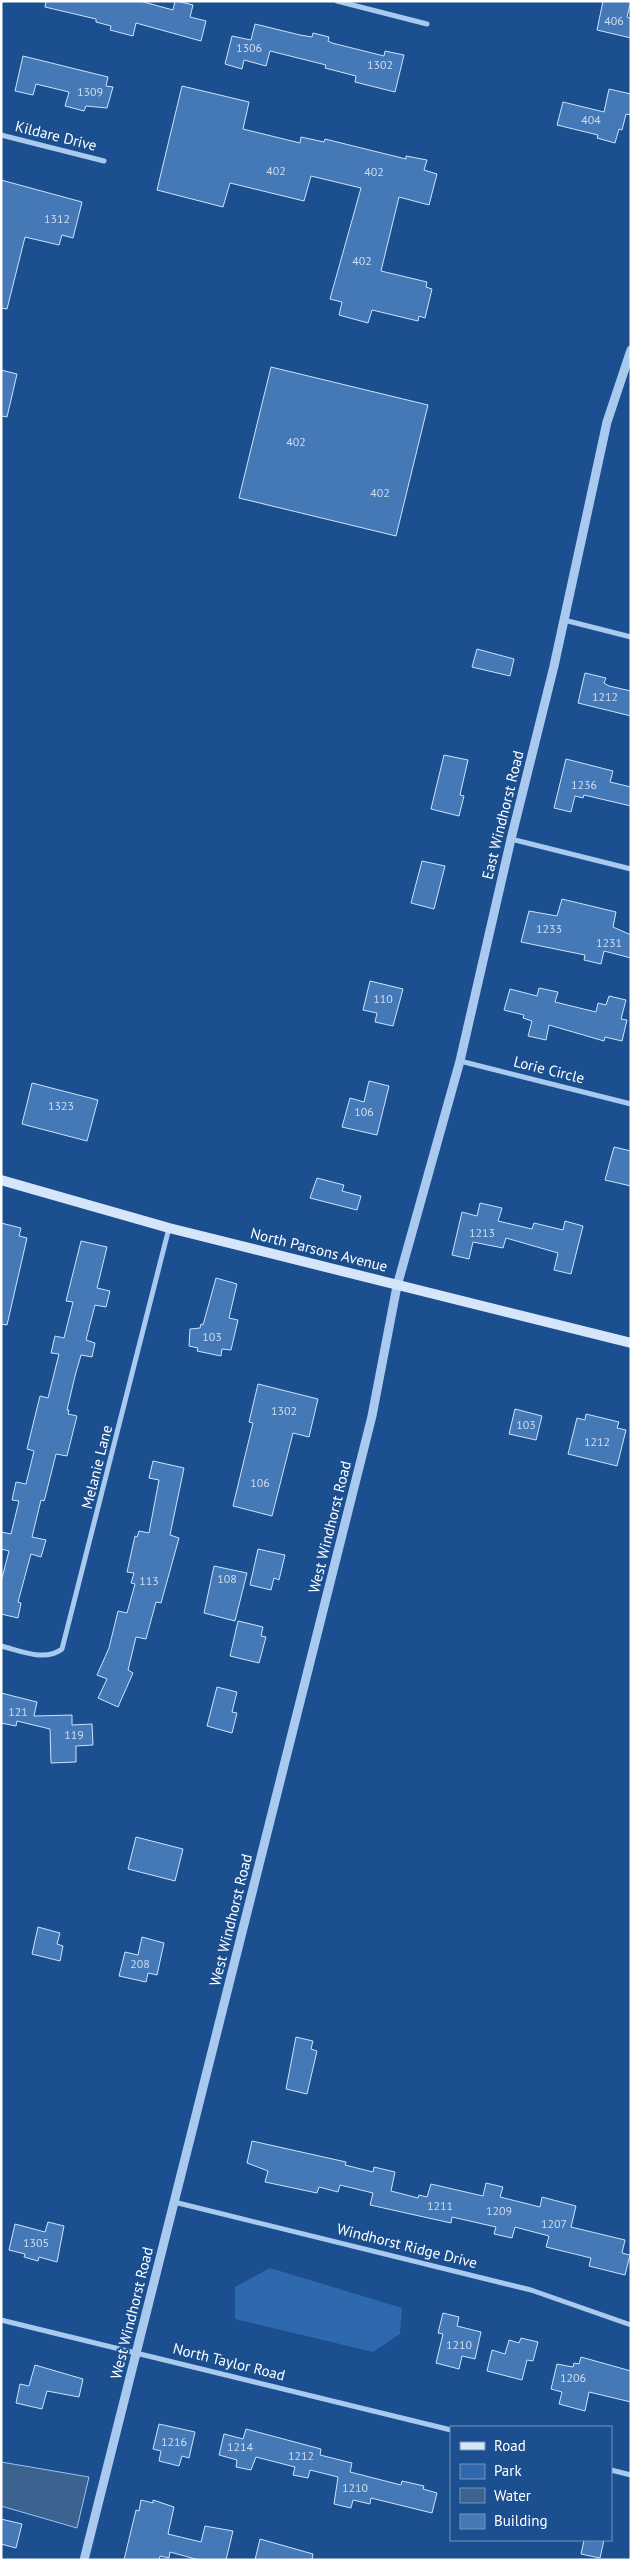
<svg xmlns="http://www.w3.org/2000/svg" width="632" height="2561" viewBox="0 0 632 2561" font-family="'PT Sans',sans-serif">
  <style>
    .green { fill: #2e69ad }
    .water { fill: #3c6290; stroke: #9cc4f0 }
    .building { fill: #4478b7; stroke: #cfe3fa }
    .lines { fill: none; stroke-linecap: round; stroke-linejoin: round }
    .minor { stroke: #a9c9ee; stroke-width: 5 }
    .tertiary { stroke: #a9c9ee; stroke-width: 9 }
    .secondary { stroke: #d6e6fa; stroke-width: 10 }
    .labels { text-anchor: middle; stroke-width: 4; stroke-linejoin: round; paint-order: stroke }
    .number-label { font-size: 12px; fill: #d0dded }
    .street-label { font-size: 15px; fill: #fff; stroke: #1b4f8f }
  </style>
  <rect width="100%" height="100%" fill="#1b4f8f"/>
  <polygon class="green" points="270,2268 402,2308 400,2334 373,2352 235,2319 235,2287"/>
  <polygon class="water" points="1,2462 89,2477 77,2528 1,2506"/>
  <g class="building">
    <polygon points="46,1 140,1 173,10 175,1 177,1 193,5 190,17 206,21 201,41 136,23 133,36 110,30 111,26 96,22 96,19 45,7"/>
    <polygon points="603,1 631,1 627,17 631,19 631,38 597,30"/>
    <polygon points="255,24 300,35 312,37 313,33 329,37 328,41 332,43 384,56 385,51 404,55 395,92 355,82 356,76 325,68 326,65 270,51 266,66 244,60 242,69 225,64 232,36 251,40"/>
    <polygon points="23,56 108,77 106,86 113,87 107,108 86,106 84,111 65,106 69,92 36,84 33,95 15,91"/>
    <polygon points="182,86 249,102 243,129 300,143 301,137 324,142 325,139 406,159 406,156 427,160 424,170 437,174 429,205 399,197 381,271 427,282 426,287 432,289 425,318 419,316 418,321 372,310 368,323 339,315 342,302 330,299 361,188 311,176 304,201 230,183 223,207 157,190"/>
    <polygon points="609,89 631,94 631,115 626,114 622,130 619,129 615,143 597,138 598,135 557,125 563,102 604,112"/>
    <polygon points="1,180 82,202 73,238 62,235 59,245 25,237 7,309 1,308"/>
    <polygon points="271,367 428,405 396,536 239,498"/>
    <polygon points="1,370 17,374 7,417 1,416"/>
    <polygon points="477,649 514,659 510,676 472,667"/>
    <polygon points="585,673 606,678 604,683 609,686 631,691 631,716 578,703"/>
    <polygon points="444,755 468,760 460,795 464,796 459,816 431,809"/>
    <polygon points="566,759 613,771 610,782 631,787 631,806 584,795 583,798 575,796 571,812 554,808"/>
    <polygon points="422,861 445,866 434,909 411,903"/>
    <polygon points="562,899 616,912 613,927 631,935 631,958 604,951 601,964 584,960 585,955 521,942 529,911 557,916"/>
    <polygon points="370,981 403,989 393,1026 375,1022 377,1013 363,1010"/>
    <polygon points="539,988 558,992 555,1002 596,1012 598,1003 606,1005 609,996 626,1000 621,1019 627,1020 622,1041 605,1037 604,1041 549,1025 546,1040 528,1036 532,1021 523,1018 524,1015 504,1010 510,989 537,996"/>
    <polygon points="369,1081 389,1086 377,1135 342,1127 350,1098 364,1102"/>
    <polygon points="32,1083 98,1100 87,1141 22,1124"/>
    <polygon points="614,1147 631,1151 631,1186 605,1180"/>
    <polygon points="317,1178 344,1185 342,1191 361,1196 357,1210 310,1198"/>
    <polygon points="480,1203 502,1208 498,1221 532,1229 534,1223 563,1230 565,1221 583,1226 571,1274 554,1270 558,1253 506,1238 503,1248 473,1242 469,1259 452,1255 462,1212 477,1216"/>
    <polygon points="1,1223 21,1228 19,1236 27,1238 7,1325 1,1324"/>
    <polygon points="81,1241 107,1247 97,1288 110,1291 106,1307 95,1305 86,1340 95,1343 92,1357 81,1355 75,1376 67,1410 69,1410 68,1414 77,1416 67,1456 56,1454 45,1498 44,1501 41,1500 32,1537 46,1540 41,1557 31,1554 18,1602 21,1603 18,1618 1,1614 1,1582 9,1551 1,1549 1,1532 11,1534 19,1501 12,1500 16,1482 26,1484 34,1451 27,1449 40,1396 48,1398 59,1354 51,1353 55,1336 64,1338 73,1302 66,1301"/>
    <polygon points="216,1278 237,1284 229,1318 238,1320 231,1350 222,1349 221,1356 197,1351 198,1348 189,1346 190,1329 200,1328 201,1324 203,1325"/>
    <polygon points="258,1384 318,1399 309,1437 293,1433 272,1516 233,1506 253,1423 249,1422"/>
    <polygon points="515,1409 542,1416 536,1440 509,1434"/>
    <polygon points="586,1414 619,1422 617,1428 626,1430 617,1466 568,1454 577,1418 585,1420"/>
    <polygon points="153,1461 184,1468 170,1535 179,1538 161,1603 156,1602 146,1639 136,1637 128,1670 133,1673 118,1707 98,1698 107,1679 97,1675 109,1648 118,1611 127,1613 135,1584 131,1583 134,1573 127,1572 135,1536 137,1537 139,1531 149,1533 159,1480 149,1478"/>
    <polygon points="258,1549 285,1555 279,1580 274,1578 271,1590 250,1585"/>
    <polygon points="214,1566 247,1573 235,1621 204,1613"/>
    <polygon points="238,1621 263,1627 261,1636 266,1637 259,1663 230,1656"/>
    <polygon points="217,1687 237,1692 232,1712 237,1713 232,1733 207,1726"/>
    <polygon points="1,1693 37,1702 34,1716 72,1715 72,1725 92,1724 93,1745 76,1746 76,1762 51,1763 50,1729 17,1721 16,1726 1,1723"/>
    <polygon points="136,1837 183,1849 175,1881 128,1869"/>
    <polygon points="38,1927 60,1933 57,1944 63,1946 60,1961 32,1954"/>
    <polygon points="142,1937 164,1943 157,1975 148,1973 146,1982 119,1976 125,1952 138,1955"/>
    <polygon points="296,2037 313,2041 311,2049 317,2051 307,2094 286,2089"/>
    <polygon points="252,2141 346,2162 345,2165 373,2172 374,2167 395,2172 391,2191 418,2198 419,2195 427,2197 431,2184 483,2196 486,2183 503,2187 500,2197 540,2207 542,2197 576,2206 571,2227 625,2240 622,2253 630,2255 625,2275 589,2266 591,2258 546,2247 549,2236 515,2227 512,2238 494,2234 496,2227 452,2217 451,2223 370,2205 373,2193 340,2185 338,2192 319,2187 317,2193 265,2182 268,2171 247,2163"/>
    <polygon points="48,2222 64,2226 57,2262 39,2257 38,2261 24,2257 25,2254 9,2250 15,2224 45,2232"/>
    <polygon points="443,2313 459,2317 457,2326 481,2332 475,2359 462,2356 459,2369 436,2363 443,2334 438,2333"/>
    <polygon points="521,2338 538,2342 533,2361 527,2360 522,2380 487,2371 492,2350 505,2354 509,2340 519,2343"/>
    <polygon points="581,2357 631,2371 631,2402 589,2392 585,2411 559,2404 562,2392 551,2389 557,2364 573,2367 574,2363 579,2364"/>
    <polygon points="35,2365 83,2379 79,2397 47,2391 42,2409 16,2403 20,2384 29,2386"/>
    <polygon points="159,2424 195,2432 189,2458 182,2456 179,2466 159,2461 161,2451 153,2449"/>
    <polygon points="246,2429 321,2449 320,2455 352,2463 350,2472 401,2485 402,2481 424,2486 423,2489 437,2493 432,2513 371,2498 370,2504 353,2500 351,2508 334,2504 338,2477 310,2470 308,2478 293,2475 295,2467 256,2457 251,2470 236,2467 237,2460 219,2455 224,2434 243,2439"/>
    <polygon points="141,2500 153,2503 153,2500 174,2507 168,2534 201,2542 205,2526 233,2531 226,2560 199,2560 170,2552 169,2558 160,2556 159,2560 124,2560 136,2510 139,2511"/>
    <polygon points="1,2519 22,2524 16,2548 1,2544"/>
    <polygon points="260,2539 313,2554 312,2560 255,2560"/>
    <polygon points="584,2540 604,2540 600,2558 581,2554"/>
  </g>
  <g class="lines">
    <g class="minor">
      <polyline points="337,1 427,24"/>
      <polyline points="1,135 104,161"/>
      <polyline points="564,620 631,637"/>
      <polyline points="511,839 631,869"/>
      <polyline points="460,1061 631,1104"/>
      <path d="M1,1646c20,5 44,16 61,3l107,-421"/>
      <polyline points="174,2202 531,2290 631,2325"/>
      <polyline points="1,2320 451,2430"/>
      <polyline points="611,2470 631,2475"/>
    </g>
    <polyline class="tertiary" points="84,2560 372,1416 397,1286 460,1061 511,839 554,666 607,422 631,350"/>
    <polyline class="secondary" points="1,1180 169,1228 631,1343"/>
  </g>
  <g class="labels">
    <g class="number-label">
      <text x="614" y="25">406</text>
      <text x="249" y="52">1306</text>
      <text x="380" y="69">1302</text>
      <text x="90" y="96">1309</text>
      <text x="591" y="124">404</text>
      <text x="276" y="175">402</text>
      <text x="374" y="176">402</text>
      <text x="57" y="223">1312</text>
      <text x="362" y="265">402</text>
      <text x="296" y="446">402</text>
      <text x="380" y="497">402</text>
      <text x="605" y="701">1212</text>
      <text x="584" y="789">1236</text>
      <text x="549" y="933">1233</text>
      <text x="609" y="947">1231</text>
      <text x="383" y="1003">110</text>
      <text x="61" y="1110">1323</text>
      <text x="364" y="1116">106</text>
      <text x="482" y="1237">1213</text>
      <text x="212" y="1341">103</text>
      <text x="284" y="1415">1302</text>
      <text x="526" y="1429">103</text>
      <text x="597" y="1446">1212</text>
      <text x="260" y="1487">106</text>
      <text x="227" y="1583">108</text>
      <text x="149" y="1585">113</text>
      <text x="18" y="1716">121</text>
      <text x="74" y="1739">119</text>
      <text x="140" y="1968">208</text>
      <text x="440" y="2210">1211</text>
      <text x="499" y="2215">1209</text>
      <text x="554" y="2228">1207</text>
      <text x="36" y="2247">1305</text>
      <text x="459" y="2349">1210</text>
      <text x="573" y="2382">1206</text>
      <text x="174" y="2446">1216</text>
      <text x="240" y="2451">1214</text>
      <text x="301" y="2460">1212</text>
      <text x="355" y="2492">1210</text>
    </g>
    <g class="street-label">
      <text transform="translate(56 136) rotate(14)" y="5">Kildare Drive</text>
      <text transform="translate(503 815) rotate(-76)" y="5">East Windhorst Road</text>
      <text transform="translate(549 1070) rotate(14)" y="5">Lorie Circle</text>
      <text transform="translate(319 1250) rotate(14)" y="5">North Parsons Avenue</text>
      <text transform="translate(97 1467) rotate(-76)" y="5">Melanie Lane</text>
      <text transform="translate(330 1527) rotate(-76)" y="5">West Windhorst Road</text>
      <text transform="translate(231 1920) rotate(-76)" y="5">West Windhorst Road</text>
      <text transform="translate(407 2246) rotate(14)" y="5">Windhorst Ridge Drive</text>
      <text transform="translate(132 2313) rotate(-76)" y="5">West Windhorst Road</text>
      <text transform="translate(229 2362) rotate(14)" y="5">North Taylor Road</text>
    </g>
  </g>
  <rect width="632" height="2561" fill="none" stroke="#ffffff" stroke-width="5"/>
  <rect x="450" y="2426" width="162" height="115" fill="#1b4f8f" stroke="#7695bc"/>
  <rect x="460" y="2442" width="25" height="8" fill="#d6e6fa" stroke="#7695bc"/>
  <text x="494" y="2451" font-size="15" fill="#ffffff">Road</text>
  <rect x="460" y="2464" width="25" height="15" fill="#2e69ad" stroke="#7695bc"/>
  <text x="494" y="2476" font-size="15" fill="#ffffff">Park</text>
  <rect x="460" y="2488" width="25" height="15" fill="#3c6290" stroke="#7695bc"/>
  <text x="494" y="2501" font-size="15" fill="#ffffff">Water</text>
  <rect x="460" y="2514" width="25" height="15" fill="#4478b7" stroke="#7695bc"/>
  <text x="494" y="2526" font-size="15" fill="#ffffff">Building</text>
</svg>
